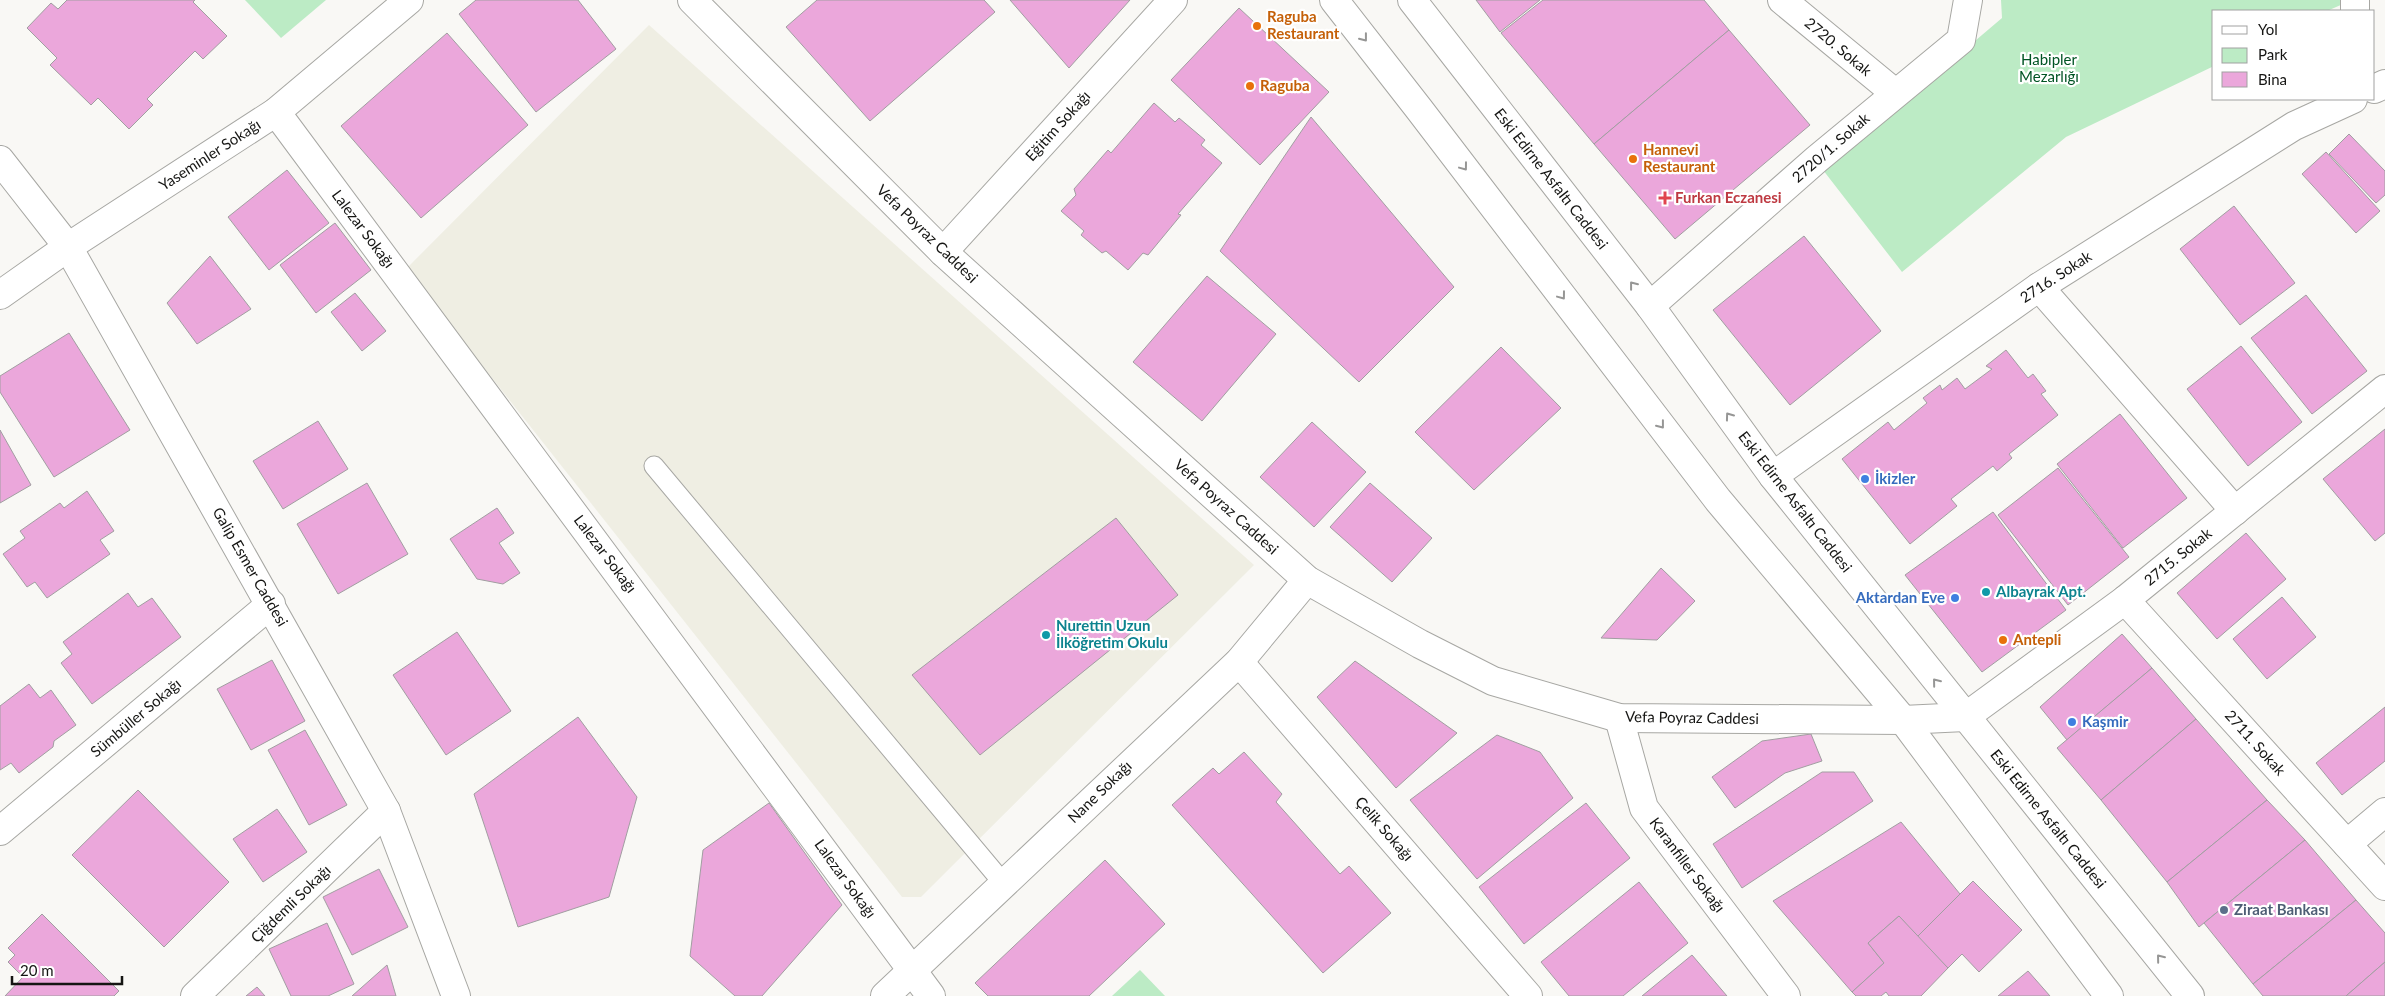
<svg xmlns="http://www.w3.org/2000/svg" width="2385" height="996" viewBox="0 0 2385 996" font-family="Lato,sans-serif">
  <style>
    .built { fill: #efeee3 }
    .green { fill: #bcebc5 }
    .building { fill: #eba7db; stroke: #a19ea1 }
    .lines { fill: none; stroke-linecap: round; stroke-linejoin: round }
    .lane-casing { stroke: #a7a7a3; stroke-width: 21 }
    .street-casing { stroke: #a7a7a3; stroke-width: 30 }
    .secondary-casing { stroke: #a7a7a3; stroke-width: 30 }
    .primary-casing { stroke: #a7a7a3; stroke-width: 30 }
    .lane { stroke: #fff; stroke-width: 19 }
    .street { stroke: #fff; stroke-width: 28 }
    .secondary { stroke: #fff; stroke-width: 28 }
    .primary { stroke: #fff; stroke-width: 28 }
    .oneway { stroke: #969695 }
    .food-dot { fill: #e8710a; stroke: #fff; stroke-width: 2 }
    .health-dot { fill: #e0444e; stroke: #fff; stroke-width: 2 }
    .shop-dot { fill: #3f7fe0; stroke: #fff; stroke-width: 2 }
    .culture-dot { fill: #0f9aa8; stroke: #fff; stroke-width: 2 }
    .service-dot { fill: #5c6f8a; stroke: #fff; stroke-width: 2 }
    .labels { text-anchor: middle; stroke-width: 4.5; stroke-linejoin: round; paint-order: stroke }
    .food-label { font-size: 15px; font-weight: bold; fill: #c56008; stroke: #fff; text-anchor: start }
    .street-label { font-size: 15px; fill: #151513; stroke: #fff }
    .park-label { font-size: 15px; fill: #005424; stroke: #fff }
    .health-label { font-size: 15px; font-weight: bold; fill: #be3a42; stroke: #fff; text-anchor: start }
    .shop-label { font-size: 15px; font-weight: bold; fill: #366cbe; stroke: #fff; text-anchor: start }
    .culture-label { font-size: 15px; font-weight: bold; fill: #0d838f; stroke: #fff; text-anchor: start }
    .service-label { font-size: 15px; font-weight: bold; fill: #4e5e75; stroke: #fff; text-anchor: start }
  </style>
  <rect width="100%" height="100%" fill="#f9f8f5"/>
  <polygon class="built" points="649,25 1254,565 921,897 902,897 406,269"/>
  <g class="green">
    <polygon points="245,0 326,0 281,38"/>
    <polygon points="2001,0 2343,0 2343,4 2327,11 2214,11 2214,66 2066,137 1902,272 1823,170 2002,18"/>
    <polygon points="1140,970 1165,996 1112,996"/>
  </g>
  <g class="building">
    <polygon points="67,0 195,0 193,2 227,36 203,59 195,51 147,99 153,105 129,129 98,98 91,105 50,65 57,58 27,28 51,3 58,9"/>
    <polygon points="476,0 578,0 616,49 536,112 459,14"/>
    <polygon points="817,0 984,0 995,12 870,121 786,27"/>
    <polygon points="1010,0 1130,0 1069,68"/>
    <polygon points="1476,0 1540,0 1500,32"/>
    <polygon points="1543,0 1704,0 1729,30 1594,144 1501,33"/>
    <polygon points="1239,8 1329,92 1260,165 1171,80"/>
    <polygon points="1729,30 1810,125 1675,239 1594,144"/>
    <polygon points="447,33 528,125 421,218 341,126"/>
    <polygon points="1154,103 1175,122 1179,118 1205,140 1201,145 1222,163 1178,214 1181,215 1148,255 1143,253 1128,270 1106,251 1102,253 1081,235 1084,231 1061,211 1076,195 1074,189 1108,150 1111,153"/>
    <polygon points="1311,117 1454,287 1359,382 1220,251"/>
    <polygon points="2349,134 2385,171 2385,195 2376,203 2329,154"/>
    <polygon points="2326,152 2380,211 2356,233 2302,174"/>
    <polygon points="287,170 329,223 269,270 228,217"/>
    <polygon points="2234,206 2295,283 2240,325 2180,249"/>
    <polygon points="335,223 371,270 316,313 280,265"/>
    <polygon points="1804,236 1881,331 1790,405 1713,310"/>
    <polygon points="210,256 251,309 197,344 167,303"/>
    <polygon points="1207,276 1276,334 1202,421 1133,362"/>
    <polygon points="355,293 386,331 362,351 331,312"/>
    <polygon points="2306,295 2367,371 2312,414 2251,338"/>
    <polygon points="69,333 130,430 54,477 0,392 0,376"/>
    <polygon points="2241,346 2302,422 2248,466 2187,389"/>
    <polygon points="1501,347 1561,408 1474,490 1415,432"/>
    <polygon points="2006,350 2028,378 2033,374 2046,391 2041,394 2058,415 2009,454 2012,458 1997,471 1993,466 1951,499 1957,506 1910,544 1842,459 1888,422 1894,430 1927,403 1923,398 1940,385 1942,390 1957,378 1965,389 1992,369 1986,366"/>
    <polygon points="2120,414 2187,498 2123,548 2057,464"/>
    <polygon points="318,421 348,469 283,509 253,461"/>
    <polygon points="1312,422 1366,472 1314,527 1260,477"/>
    <polygon points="2385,429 2385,533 2375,541 2323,479"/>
    <polygon points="0,430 31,485 0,503"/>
    <polygon points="2058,468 2129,557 2068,605 1998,515"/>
    <polygon points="367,483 408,554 338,594 297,524"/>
    <polygon points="1370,483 1432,538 1392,582 1330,527"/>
    <polygon points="87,491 114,531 100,540 110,554 47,598 35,582 27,587 3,554 25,538 20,531 60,503 64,508"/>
    <polygon points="497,508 514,533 499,543 520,573 503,584 477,579 450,539"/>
    <polygon points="1993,512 2066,610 1982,672 1905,575"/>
    <polygon points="1116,518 1178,595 980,755 912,675"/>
    <polygon points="2246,533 2286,579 2217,639 2177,593"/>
    <polygon points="1661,568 1695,601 1657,640 1601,638"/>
    <polygon points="128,593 138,607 152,598 181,637 92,704 61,663 72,654 63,642"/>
    <polygon points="2282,597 2316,637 2267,679 2233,639"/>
    <polygon points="457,632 511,711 446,755 393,675"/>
    <polygon points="2122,634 2152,668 2067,740 2040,707"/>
    <polygon points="272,660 305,721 251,750 217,689"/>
    <polygon points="1355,661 1457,733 1396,788 1317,697"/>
    <polygon points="2152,668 2196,719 2101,800 2057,748"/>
    <polygon points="29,684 40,698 51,690 76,725 54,741 53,747 19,773 11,763 0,770 0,706"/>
    <polygon points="2385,707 2385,761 2342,795 2316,763"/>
    <polygon points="578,717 637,797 609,897 518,927 474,794"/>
    <polygon points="2196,719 2267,800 2167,882 2101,800"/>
    <polygon points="305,730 347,805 309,825 268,750"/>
    <polygon points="1811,734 1822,761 1785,773 1735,808 1712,777 1762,741"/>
    <polygon points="1497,735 1540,752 1573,798 1477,879 1410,800"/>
    <polygon points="1244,752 1282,794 1276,802 1340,874 1349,866 1391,913 1323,973 1172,805 1213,768 1219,774"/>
    <polygon points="1822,772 1854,772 1873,801 1742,888 1713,844"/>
    <polygon points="138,790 229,882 164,947 72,855"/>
    <polygon points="2267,800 2305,840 2199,927 2167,882"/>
    <polygon points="769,803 842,905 762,996 735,996 690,956 703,850"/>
    <polygon points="1586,803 1630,858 1524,944 1479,887"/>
    <polygon points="277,809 307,852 263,882 233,839"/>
    <polygon points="1901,822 1960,894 1917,937 1899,916 1868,943 1884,963 1852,992 1773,901"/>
    <polygon points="2305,840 2356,900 2253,984 2204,923"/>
    <polygon points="1105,860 1165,924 1089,996 988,996 975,983"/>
    <polygon points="379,869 408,927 352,955 323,897"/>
    <polygon points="1973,881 2022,930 1979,972 1962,954 1948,968 1917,937"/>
    <polygon points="1639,882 1688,943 1623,996 1569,996 1541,962"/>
    <polygon points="2356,900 2385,933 2385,962 2346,996 2263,996 2253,984"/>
    <polygon points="42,914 119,991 114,996 5,996 23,977 8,962 15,955 8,948"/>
    <polygon points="1899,916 1948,968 1921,996 1889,996 1886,992 1881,996 1856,996 1852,992 1884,963 1868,943"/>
    <polygon points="327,923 354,984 328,996 291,996 269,949"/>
    <polygon points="1692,955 1727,996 1642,996"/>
    <polygon points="2385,962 2385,996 2346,996"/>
    <polygon points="387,965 396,996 352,996"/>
    <polygon points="2028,971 2050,996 1998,996"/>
    <polygon points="257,987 265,996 246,996"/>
  </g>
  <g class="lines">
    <defs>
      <polyline id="lane" points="654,466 1004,884"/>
      <g id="street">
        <polyline points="1782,0 1895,93"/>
        <polyline points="2355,0 2355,11"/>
        <polyline points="2374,89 2385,84"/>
        <polyline points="276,112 931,996"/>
        <polyline points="0,160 68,247 386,811 456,996"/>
        <polyline points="943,252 1173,0"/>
        <polyline points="2039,287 2235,511"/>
        <polyline points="0,295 68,247 276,112 409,0"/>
        <polyline points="1650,306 1817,159 1961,40 1968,0"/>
        <polyline points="1773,476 2039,287 2294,126 2353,99"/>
        <polyline points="2125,600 2385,886"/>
        <polyline points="1239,662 1528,996"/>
        <polyline points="1965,717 2125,600 2385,389"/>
        <polyline points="1619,718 1644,808 1786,996"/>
        <polyline points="0,831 271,604"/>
        <polyline points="2347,844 2385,812"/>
        <polyline points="195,996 386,811"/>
        <polyline points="885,996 1239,662 1307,580"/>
      </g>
      <polyline id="secondary" points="692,0 943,252 1307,580 1420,644 1493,681 1619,718 1903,720"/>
      <g id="primary">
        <polyline points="1334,0 1419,109 1718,500 1903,720 2109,996"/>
        <polyline points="1412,0 1650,306 1773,476 2190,996"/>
        <polyline points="1903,720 1965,717"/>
      </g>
    </defs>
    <use href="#lane" class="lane-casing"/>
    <use href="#street" class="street-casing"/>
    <use href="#secondary" class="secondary-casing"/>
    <use href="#primary" class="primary-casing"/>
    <use href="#lane" class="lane"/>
    <use href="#street" class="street"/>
    <use href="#secondary" class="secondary"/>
    <use href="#primary" class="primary"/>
  </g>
  <defs><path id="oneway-chevron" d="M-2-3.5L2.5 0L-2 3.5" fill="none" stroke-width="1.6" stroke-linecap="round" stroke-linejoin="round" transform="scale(1.25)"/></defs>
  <g class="oneway">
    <use href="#oneway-chevron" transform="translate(1364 38) rotate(52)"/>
    <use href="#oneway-chevron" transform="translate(1464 167) rotate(53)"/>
    <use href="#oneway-chevron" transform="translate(1633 285) rotate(-128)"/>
    <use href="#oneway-chevron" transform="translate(1562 296) rotate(53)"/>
    <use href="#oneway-chevron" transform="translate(1729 416) rotate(-126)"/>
    <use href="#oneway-chevron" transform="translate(1661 425) rotate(52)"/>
    <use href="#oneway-chevron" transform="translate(1936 682) rotate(-129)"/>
    <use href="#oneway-chevron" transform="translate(2160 958) rotate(-129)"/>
  </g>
  <g class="food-dot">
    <circle cx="1257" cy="26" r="5"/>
    <circle cx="1250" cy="86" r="5"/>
    <circle cx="1633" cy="159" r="5"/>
    <circle cx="2003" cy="640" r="5"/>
  </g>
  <path class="health-dot" d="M1662.5 190.5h5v5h5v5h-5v5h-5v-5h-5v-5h5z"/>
  <g class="shop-dot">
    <circle cx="1865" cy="479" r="5"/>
    <circle cx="1955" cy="598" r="5"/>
    <circle cx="2072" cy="722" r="5"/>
  </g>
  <g class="culture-dot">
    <circle cx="1986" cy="592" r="5"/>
    <circle cx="1046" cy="635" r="5"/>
  </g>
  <circle class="service-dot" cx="2224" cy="910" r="5"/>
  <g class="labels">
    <g class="food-label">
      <text x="1267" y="22">Raguba<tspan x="1267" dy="17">Restaurant</tspan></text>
      <text x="1260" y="91">Raguba</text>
      <text x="1643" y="155">Hannevi<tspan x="1643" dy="17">Restaurant</tspan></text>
      <text x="2013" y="645">Antepli</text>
    </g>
    <g class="street-label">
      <text transform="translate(1838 47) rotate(40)" y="5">2720. Sokak</text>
      <text transform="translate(1058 126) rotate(-48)" y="5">Eğitim Sokağı</text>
      <text transform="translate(1831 148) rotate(-41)" y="5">2720/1. Sokak</text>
      <text transform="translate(210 155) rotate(-33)" y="5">Yaseminler Sokağı</text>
      <text transform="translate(1551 179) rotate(52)" y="5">Eski Edirne Asfaltı Caddesi</text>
      <text transform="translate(363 229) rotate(53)" y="5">Lalezar Sokağı</text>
      <text transform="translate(927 234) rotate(44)" y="5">Vefa Poyraz Caddesi</text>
      <text transform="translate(2056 277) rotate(-33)" y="5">2716. Sokak</text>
      <text transform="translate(1795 502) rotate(52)" y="5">Eski Edirne Asfaltı Caddesi</text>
      <text transform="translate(1226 507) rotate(42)" y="5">Vefa Poyraz Caddesi</text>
      <text transform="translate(605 554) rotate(53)" y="5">Lalezar Sokağı</text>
      <text transform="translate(2178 557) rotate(-39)" y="5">2715. Sokak</text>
      <text transform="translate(250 567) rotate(60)" y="5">Galip Esmer Caddesi</text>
      <text transform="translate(136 718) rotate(-40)" y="5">Sümbüller Sokağı</text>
      <text transform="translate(1692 718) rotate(1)" y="5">Vefa Poyraz Caddesi</text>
      <text transform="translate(2255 743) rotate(48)" y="5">2711. Sokak</text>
      <text transform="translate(1100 792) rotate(-44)" y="5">Nane Sokağı</text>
      <text transform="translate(2048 819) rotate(51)" y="5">Eski Edirne Asfaltı Caddesi</text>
      <text transform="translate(1384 829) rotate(49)" y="5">Çelik Sokağı</text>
      <text transform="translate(1687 865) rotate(53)" y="5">Karanfiller Sokağı</text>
      <text transform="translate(845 879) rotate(54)" y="5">Lalezar Sokağı</text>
      <text transform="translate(291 904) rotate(-44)" y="5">Çiğdemli Sokağı</text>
    </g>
    <g class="park-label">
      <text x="2049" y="65">Habipler<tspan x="2049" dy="17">Mezarlığı</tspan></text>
    </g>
    <g class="health-label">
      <text x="1675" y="203">Furkan Eczanesi</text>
    </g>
    <g class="shop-label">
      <text x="1875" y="484">İkizler</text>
      <text x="1945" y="603" text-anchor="end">Aktardan Eve</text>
      <text x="2082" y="727">Kaşmir</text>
    </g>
    <g class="culture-label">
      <text x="1996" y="597">Albayrak Apt.</text>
      <text x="1056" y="631">Nurettin Uzun<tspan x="1056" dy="17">İlköğretim Okulu</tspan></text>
    </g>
    <g class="service-label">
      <text x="2234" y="915">Ziraat Bankası</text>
    </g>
  </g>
  <rect x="2212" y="10" width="162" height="90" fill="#ffffff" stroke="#a1a1a1"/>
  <rect x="2222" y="26" width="25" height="8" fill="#ffffff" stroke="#a1a1a1"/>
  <text x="2258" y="35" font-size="15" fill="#151513">Yol</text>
  <rect x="2222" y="48" width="25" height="15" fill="#bcebc5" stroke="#a1a1a1"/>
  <text x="2258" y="60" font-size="15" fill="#151513">Park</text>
  <rect x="2222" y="72" width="25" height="15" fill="#eba7db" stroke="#a1a1a1"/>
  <text x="2258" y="85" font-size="15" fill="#151513">Bina</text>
  <path d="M12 976v8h110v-8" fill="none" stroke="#151513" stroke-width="2.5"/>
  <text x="20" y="976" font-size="15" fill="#151513" stroke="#ffffff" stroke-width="4" paint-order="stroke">20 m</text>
</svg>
